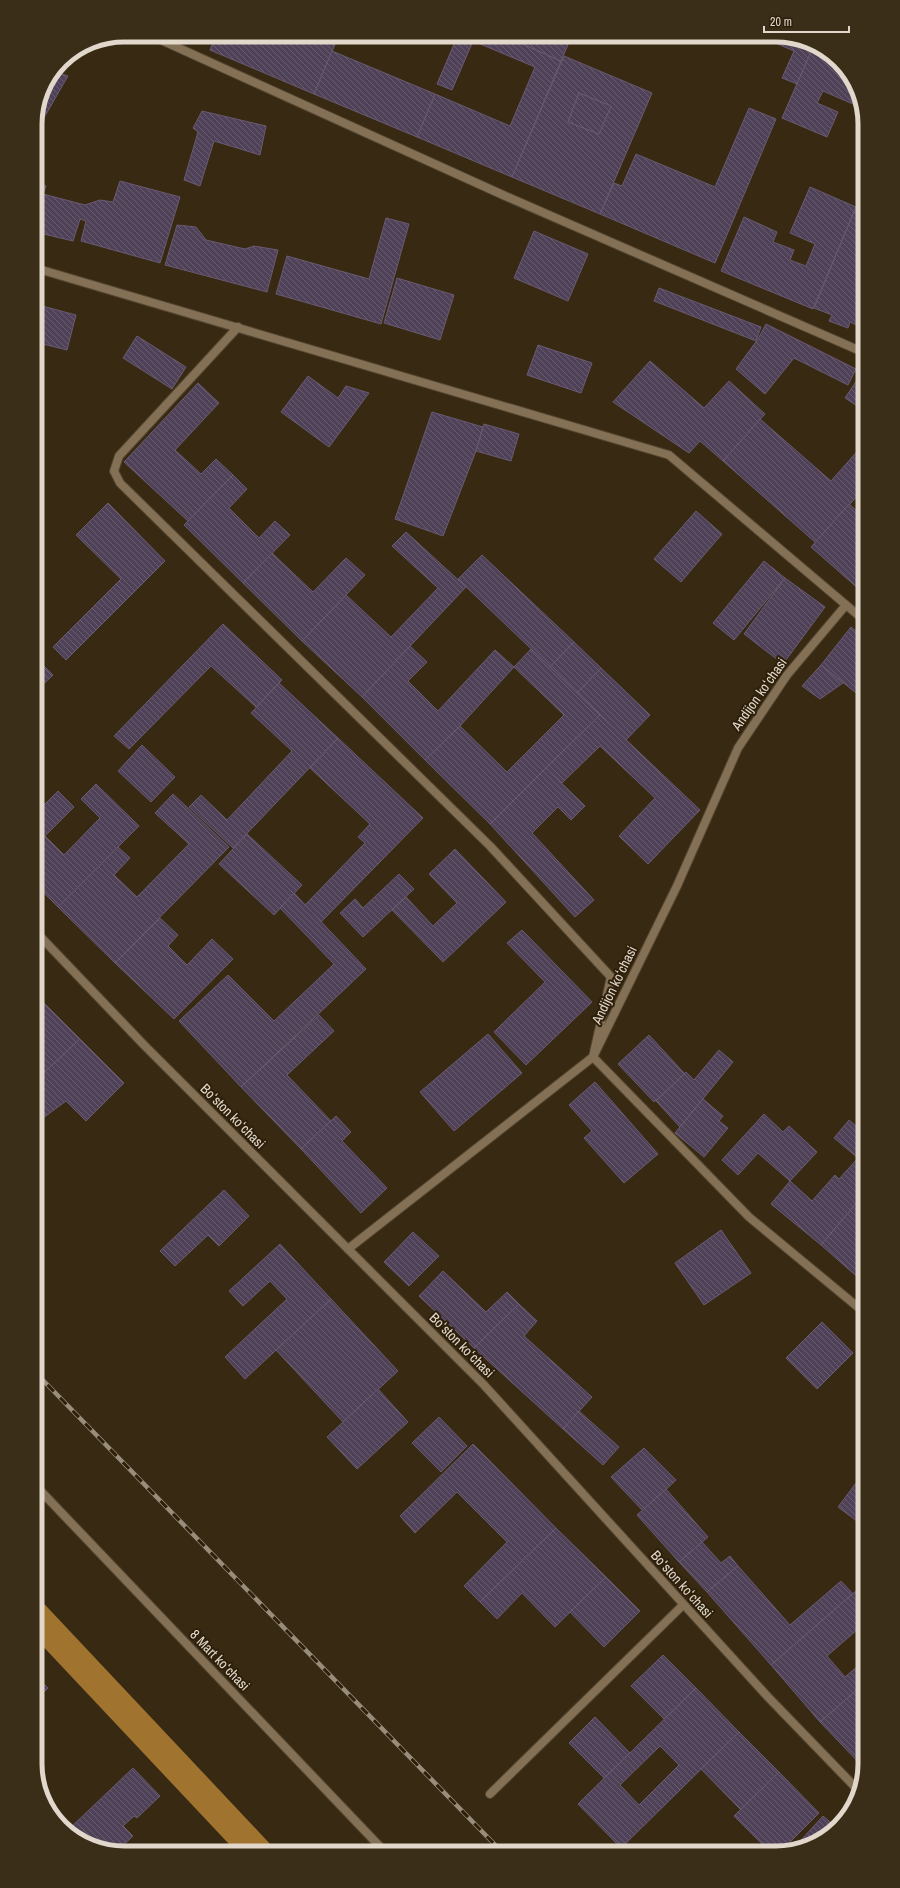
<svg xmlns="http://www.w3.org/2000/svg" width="900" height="1888" viewBox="0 0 900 1888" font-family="'Archivo Narrow',sans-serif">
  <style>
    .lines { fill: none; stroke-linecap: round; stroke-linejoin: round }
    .canal { stroke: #a0742f; stroke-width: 30 }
    .building { fill: url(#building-back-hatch); stroke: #695a72; fill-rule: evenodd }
    .service-casing { stroke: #534530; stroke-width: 10 }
    .minor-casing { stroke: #534530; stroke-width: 10 }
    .service { stroke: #837055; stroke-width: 8 }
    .minor { stroke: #837055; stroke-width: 8 }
    .rail-casing { stroke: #988c7b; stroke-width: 4.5 }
    .rail { stroke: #2d1f09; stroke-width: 3; stroke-dasharray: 9; stroke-linecap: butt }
    .labels { text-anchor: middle; stroke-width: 4; stroke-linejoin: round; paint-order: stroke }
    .street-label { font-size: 14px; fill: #e1d7ca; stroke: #2d1f09 }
    .rim { fill: none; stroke: #e1d7ca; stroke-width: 5 }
  </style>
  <defs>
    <pattern id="building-back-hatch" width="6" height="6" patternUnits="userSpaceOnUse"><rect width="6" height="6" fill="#4f4157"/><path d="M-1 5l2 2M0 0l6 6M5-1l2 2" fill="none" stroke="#685c6e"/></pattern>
  </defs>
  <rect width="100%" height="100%" fill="#382913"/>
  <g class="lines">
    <polyline class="canal" points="35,1616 258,1853"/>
  </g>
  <g class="building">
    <polygon points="216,35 295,35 305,39 307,35 339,35 314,94 210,50"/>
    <polygon points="458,35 490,35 507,43 509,38 561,61 512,177 417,137 435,94 510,126 535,67 473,41 452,90 437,84"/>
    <polygon points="510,35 572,35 561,61 509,38"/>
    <polygon points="757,35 782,35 813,47 797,84 782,78 794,51"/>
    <polygon points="813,47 830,53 858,90 862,108 823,91 817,103 838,112 827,137 782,118"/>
    <polygon points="332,51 435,94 417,137 314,94"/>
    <path d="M564,56l88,37 -52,121 -88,-37zM579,93l32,13 -12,28 -31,-12z"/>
    <polygon points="54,71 68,76 37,130 35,129 35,118 44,85"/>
    <polygon points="579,93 611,106 599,134 568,122"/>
    <polygon points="749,108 776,119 715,263 600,214 614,183 622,186 636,154 715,187"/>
    <polygon points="202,111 266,126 260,155 214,141 200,186 184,180 198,132 193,128"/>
    <polygon points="35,181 46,186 43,194 85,205 100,200 113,202 120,181 180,197 160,263 81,241 86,221 80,219 73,241 35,232"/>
    <polygon points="810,187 856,207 813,309 721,271 744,217 777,232 773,242 794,250 790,260 806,266 815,244 790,233"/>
    <polygon points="856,207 865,210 865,329 850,322 848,328 829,321 832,315 814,308"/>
    <polygon points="386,218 409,224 381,324 276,294 287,256 369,279"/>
    <polygon points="177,225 196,227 206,240 245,249 254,246 278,250 267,292 165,265"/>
    <polygon points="534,231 588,254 568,301 514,278"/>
    <polygon points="397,278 454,295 440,340 384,323"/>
    <polygon points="659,288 761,327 756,341 654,301"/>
    <polygon points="35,304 76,315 67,350 35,342"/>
    <polygon points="766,324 856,369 848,385 794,358 765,394 736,369 758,339"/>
    <polygon points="137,336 186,367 172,389 123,358"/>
    <polygon points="538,345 592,363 581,393 527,375"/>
    <polygon points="650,361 704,408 729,381 765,414 723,461 700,441 689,453 613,402"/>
    <polygon points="865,368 865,411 845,398"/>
    <polygon points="308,376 338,398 346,386 369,393 329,447 281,412"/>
    <polygon points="198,383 219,403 175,450 201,474 216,459 233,475 188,521 124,462"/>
    <polygon points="432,412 483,427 476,451 443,536 395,519"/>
    <polygon points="760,419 831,481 862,446 865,448 865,487 816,543 723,461"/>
    <polygon points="484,424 519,434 511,461 476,451"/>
    <polygon points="233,475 247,489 229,508 259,538 275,521 290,535 243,583 184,525"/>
    <polygon points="108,503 165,561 66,660 53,647 121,579 76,535"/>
    <polygon points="849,504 865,518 865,587 861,591 811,547"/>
    <polygon points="696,511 722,534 681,582 654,559"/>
    <polygon points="406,532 466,587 362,697 302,641 346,595 391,637 438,588 392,546"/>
    <polygon points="272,553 313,592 346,558 365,575 302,641 243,583"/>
    <polygon points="482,555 574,642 550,667 458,579"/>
    <polygon points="764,561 785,578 734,640 713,623"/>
    <polygon points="785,578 825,607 783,664 744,634"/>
    <polygon points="223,624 282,680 256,707 211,666 129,749 114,736"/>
    <polygon points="851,627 865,638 865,700 821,665"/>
    <polygon points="574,642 601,668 577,693 550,667"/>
    <polygon points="410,646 427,662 408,681 438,711 495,650 514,667 460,726 425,760 362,697"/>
    <polygon points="531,649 600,715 490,824 425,760 460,726 507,772 564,715 514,667"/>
    <polygon points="35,657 53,675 35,692"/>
    <polygon points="821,665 843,683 820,699 802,686"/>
    <polygon points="601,668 650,715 626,740 577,693"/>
    <polygon points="279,683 338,738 233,848 189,807 201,795 227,820 292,751 251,713"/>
    <polygon points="600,715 700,810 648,864 619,836 655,798 600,746 562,783 546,768"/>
    <polygon points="338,738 423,818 321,922 305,905 365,843 358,837 370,824 310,768"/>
    <polygon points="142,745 175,777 151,802 118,771"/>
    <polygon points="546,768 585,806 571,820 558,807 532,833 594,900 575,917 490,824"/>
    <polygon points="96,784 139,826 58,907 35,884 35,814 58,791 74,807 45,836 64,855 100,818 81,799"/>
    <polygon points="173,794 229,847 115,963 58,907 118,847 130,858 114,875 137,897 189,844 155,813"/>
    <polygon points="247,834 302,885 274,915 219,864"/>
    <polygon points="455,849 506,902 443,962 392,910 406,897 433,926 457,903 429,874"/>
    <polygon points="399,874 414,889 363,937 340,913 355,899 363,908"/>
    <polygon points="294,893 366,969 241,1087 179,1021 228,975 274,1021 334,964 280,908"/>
    <polygon points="160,918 178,935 168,946 187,965 212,939 233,959 174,1019 115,963"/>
    <polygon points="522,930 592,1002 526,1065 494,1032 545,982 507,943"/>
    <polygon points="35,994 80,1039 35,1081"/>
    <polygon points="319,1015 334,1031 287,1075 331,1121 301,1149 241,1087"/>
    <polygon points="488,1034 522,1073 454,1131 420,1092"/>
    <polygon points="649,1035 685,1074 654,1102 618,1064"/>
    <polygon points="80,1039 124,1083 86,1121 66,1101 35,1124 35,1081"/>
    <polygon points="719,1050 733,1062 680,1127 656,1101 686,1072 694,1080"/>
    <polygon points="595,1082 658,1154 624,1183 584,1138 592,1131 569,1105"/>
    <polygon points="703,1099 723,1116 719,1121 728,1128 704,1157 675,1133"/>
    <polygon points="764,1114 783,1132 789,1126 817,1152 790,1181 758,1153 738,1175 722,1160"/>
    <polygon points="336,1116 351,1132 342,1141 387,1188 361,1213 301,1149"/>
    <polygon points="849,1120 865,1134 865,1193 821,1245 771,1204 790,1181 812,1201 835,1175 839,1179 858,1158 834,1138"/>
    <polygon points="224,1190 249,1216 219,1246 208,1235 175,1266 160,1251"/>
    <polygon points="865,1193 865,1275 861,1280 821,1245"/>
    <polygon points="721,1230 751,1273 704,1305 675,1263"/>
    <polygon points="413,1232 439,1256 409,1286 384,1262"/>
    <polygon points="280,1244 331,1299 245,1379 225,1357 287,1299 270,1281 243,1306 229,1291"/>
    <polygon points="443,1271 486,1312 507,1292 519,1304 474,1348 419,1296"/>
    <polygon points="865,1275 865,1283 861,1280"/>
    <polygon points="331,1299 398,1371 343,1422 276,1350"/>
    <polygon points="519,1304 537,1321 524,1336 592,1397 563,1429 474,1348"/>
    <polygon points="822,1322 853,1353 817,1389 786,1358"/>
    <polygon points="378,1389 408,1422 357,1469 327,1437"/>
    <polygon points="579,1411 619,1447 603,1465 563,1429"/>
    <polygon points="439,1417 467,1446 441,1472 412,1443"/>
    <polygon points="473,1444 556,1528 480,1602 464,1586 507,1542 457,1492 415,1533 400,1516"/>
    <polygon points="644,1448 676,1480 643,1511 611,1477"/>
    <polygon points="865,1471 865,1527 838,1507"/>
    <polygon points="666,1489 708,1537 679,1562 637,1515"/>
    <polygon points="556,1528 606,1577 555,1627 522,1593 497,1619 480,1602"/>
    <polygon points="702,1542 721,1563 730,1556 738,1566 707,1592 679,1562"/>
    <polygon points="738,1566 790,1625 841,1581 853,1594 771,1665 707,1592"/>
    <polygon points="606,1577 640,1611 604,1647 570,1612"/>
    <polygon points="865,1583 865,1623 827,1656 845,1677 865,1660 865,1683 820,1722 771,1665"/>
    <polygon points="663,1655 696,1688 664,1719 631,1686"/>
    <polygon points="35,1675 48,1688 35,1701"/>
    <polygon points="865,1683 865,1765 864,1768 820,1722"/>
    <path d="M696,1688l43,44 -118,116 -43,-44zM660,1746l19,19 -40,40 -19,-20z"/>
    <polygon points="595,1717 630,1753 604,1778 569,1743"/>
    <polygon points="739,1732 779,1772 741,1810 701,1769"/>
    <polygon points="133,1768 160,1796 137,1818 134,1816 123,1826 133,1836 116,1852 70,1835 67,1831"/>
    <polygon points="779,1772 819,1813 779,1853 771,1853 734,1816"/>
    <polygon points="823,1816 835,1826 810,1846 792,1850"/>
  </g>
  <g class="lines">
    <defs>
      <polyline id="service" points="490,1794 683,1605"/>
      <g id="minor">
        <polyline points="150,35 503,195 865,353"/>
        <polyline points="35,268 669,455 865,621"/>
        <polyline points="238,327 119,456 114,471 120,483 490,846 611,977 593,1057 348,1249"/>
        <polyline points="846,605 787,675 738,748 677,886 593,1057 749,1217 865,1313"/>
        <polyline points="35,931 144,1045 484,1385 768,1697 857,1789"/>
        <polyline points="35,1485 386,1853"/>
      </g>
    </defs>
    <use href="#service" class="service-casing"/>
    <use href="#minor" class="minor-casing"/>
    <use href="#service" class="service"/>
    <use href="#minor" class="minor"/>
    <defs>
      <polyline id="rail" points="35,1372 503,1853"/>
    </defs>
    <use href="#rail" class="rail-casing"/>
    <use href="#rail" class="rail"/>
  </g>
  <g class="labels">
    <g class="street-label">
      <text transform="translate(759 694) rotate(-55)" y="5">Andijon koʻchasi</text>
      <text transform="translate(614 985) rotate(-64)" y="5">Andijon koʻchasi</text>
      <text transform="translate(233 1116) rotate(45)" y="5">Boʻston koʻchasi</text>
      <text transform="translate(462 1345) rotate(45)" y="5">Boʻston koʻchasi</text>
      <text transform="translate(682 1584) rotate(48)" y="5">Boʻston koʻchasi</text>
      <text transform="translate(220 1660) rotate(46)" y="5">8 Mart koʻchasi</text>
    </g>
  </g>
  <path d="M0 0H900V1888H0ZM124 42H776A82 82 0 0 1 858 124V1764A82 82 0 0 1 776 1846H124A82 82 0 0 1 42 1764V124A82 82 0 0 1 124 42Z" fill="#3b2e18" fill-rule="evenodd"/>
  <path class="rim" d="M124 42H776A82 82 0 0 1 858 124V1764A82 82 0 0 1 776 1846H124A82 82 0 0 1 42 1764V124A82 82 0 0 1 124 42Z"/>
  <path d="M764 26v6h85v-6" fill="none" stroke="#e1d7ca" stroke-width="2"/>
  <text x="770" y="26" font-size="12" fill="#e1d7ca" stroke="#2d1f09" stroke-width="3" paint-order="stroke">20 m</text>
</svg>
